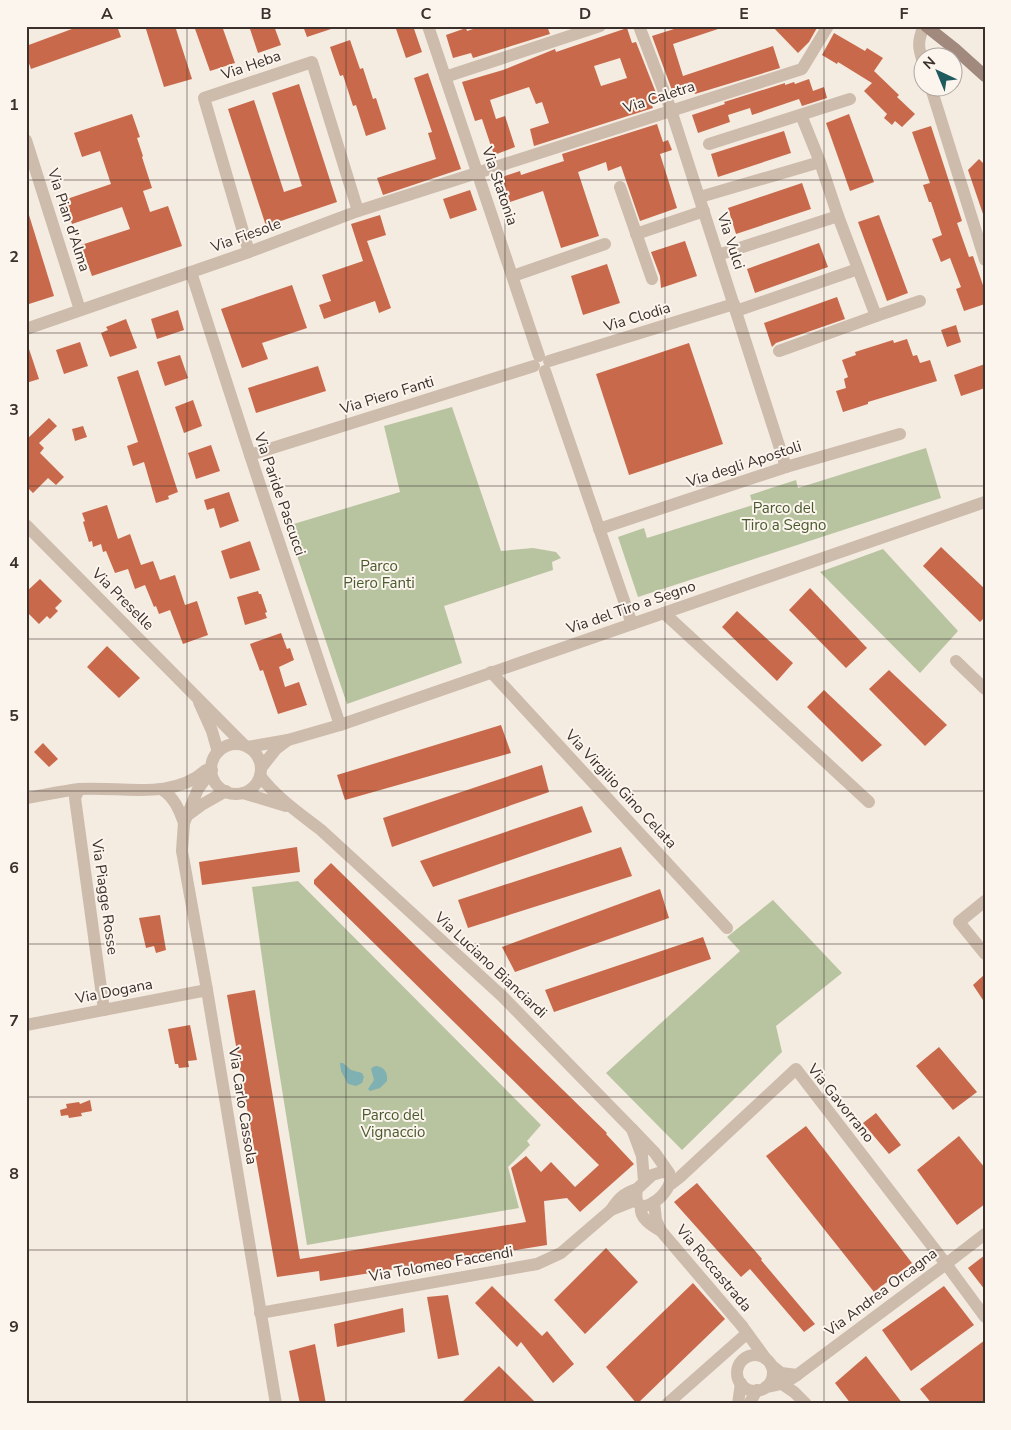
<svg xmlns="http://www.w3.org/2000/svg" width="1011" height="1430" viewBox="0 0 1011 1430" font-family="'Nunito Sans',sans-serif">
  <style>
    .green { fill: #b8c4a0 }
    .water { fill: #7fb0b2 }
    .building { fill: #c8694b; fill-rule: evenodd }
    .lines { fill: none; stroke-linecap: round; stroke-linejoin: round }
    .minor { stroke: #cdbbac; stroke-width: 12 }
    .secondary { stroke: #a18a7d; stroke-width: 12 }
    .grid { fill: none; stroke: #3b302b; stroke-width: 1; stroke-opacity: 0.55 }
    .labels { text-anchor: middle; stroke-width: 4; stroke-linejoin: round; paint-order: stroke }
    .street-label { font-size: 15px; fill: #3b302b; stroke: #fbf5ee }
    .park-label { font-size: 15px; fill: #4a5a2e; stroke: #fbf5ee }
    .neatline { fill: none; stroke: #3b302b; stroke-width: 2 }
    .grid-label { font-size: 16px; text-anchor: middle; font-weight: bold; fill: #3b302b }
  </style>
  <rect width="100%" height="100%" fill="#f4ebe1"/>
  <g class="green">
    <polygon points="452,407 501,551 533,548 556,552 561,558 552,562 553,570 444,606 462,663 347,704 287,526 400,492 384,426"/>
    <polygon points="926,448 941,498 638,597 618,537 644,528 647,538 753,505 750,495 796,480 798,488"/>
    <polygon points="883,549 958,631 920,673 820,572"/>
    <polygon points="298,881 541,1125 527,1141 530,1145 508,1167 519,1208 307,1245 271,1021 252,887"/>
    <polygon points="773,900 842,973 776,1026 782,1052 682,1150 606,1073 740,951 727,937"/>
  </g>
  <g class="water">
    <polygon points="340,1063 343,1063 351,1070 362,1073 364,1077 362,1083 356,1086 348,1084 341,1071"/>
    <path d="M376,1066c8,1 12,6 11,15l-7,7 -10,3 -2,-2 6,-9 -3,-11 2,-2z"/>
  </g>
  <g class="building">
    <polygon points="80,26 117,26 121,37 31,69 26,55 26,46"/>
    <polygon points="145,26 175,26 192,79 164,87"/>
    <polygon points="194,26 222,26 235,63 210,71"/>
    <polygon points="249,26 274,26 281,45 258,53"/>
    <polygon points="303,26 334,26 334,28 307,37"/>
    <polygon points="395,26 413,26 422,52 406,58"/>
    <polygon points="482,26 547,26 550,34 473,58 471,53 453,58 446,35 466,28 467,31"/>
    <polygon points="673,26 721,26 721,28 673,44 683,76 773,46 780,68 695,94 693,87 673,93 652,36 674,29"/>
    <polygon points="772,26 818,26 809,42 798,53"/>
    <path d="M627,28l5,15 4,-1 22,56 -8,3 3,7 -119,38 -4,-17 19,-6 -7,-21 -6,2 -7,-17 -39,13 6,19 9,-3 10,31 -21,8 -12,-36 -7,2 -13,-39 41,-12 52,-21 1,3 3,-1zM620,58l7,20 -26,8 -7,-20z"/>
    <polygon points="834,33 865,51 867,48 883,58 874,71 899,95 897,97 915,114 902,127 895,121 892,125 884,118 887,114 864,91 872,83 838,62 837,64 822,55"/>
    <polygon points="350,40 360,69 363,68 373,99 376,98 386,129 366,136 356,105 353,106 343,75 340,76 330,47"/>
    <polygon points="428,73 461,169 383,195 377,178 436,159 428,133 432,132 414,78"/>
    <polygon points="809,79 813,91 824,87 827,98 802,106 799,99 752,115 750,108 728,115 730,122 698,133 692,115 725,104 724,102 785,83 785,85 794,82 795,84"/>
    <polygon points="299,84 337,202 266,226 228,109 254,100 284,192 302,186 272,93"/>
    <polygon points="132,114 140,137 137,138 143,156 142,157 152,188 143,191 150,212 168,206 182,246 92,276 81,245 130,229 122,207 72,224 64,200 111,184 100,151 82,157 74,133"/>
    <polygon points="849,114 874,182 850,191 826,123"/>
    <polygon points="657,124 663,142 668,140 672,150 660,154 677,208 640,221 621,166 608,171 606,162 578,172 599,236 561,248 543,191 510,202 502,177 520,171 521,175 564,161 562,154"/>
    <polygon points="931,126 962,221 957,223 969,257 973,256 985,291 985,304 964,311 956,289 961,287 950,258 941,262 932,239 942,235 931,202 929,202 923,185 930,183 912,132"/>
    <polygon points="784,131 791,153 718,177 711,154"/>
    <polygon points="979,159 985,165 985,213 983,214 968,170"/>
    <polygon points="802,183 811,209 736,234 728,208"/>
    <polygon points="470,190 477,210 450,219 443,199"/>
    <polygon points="26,215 29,215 54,296 29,304 26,294"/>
    <polygon points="380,215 386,235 367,241 391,308 379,313 375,301 324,319 319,305 331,301 322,275 363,261 351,224"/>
    <polygon points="879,215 908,293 887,301 858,222"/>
    <polygon points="685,241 697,276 661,288 660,276 651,252"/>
    <polygon points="819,243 828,267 755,293 747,269"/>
    <polygon points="607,264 620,303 583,315 571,276"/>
    <polygon points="292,285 307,328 262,343 268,359 242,368 221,309"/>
    <polygon points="837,297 845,319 776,343 772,347 764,323"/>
    <polygon points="178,310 184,330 157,339 151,319"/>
    <polygon points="126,319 137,348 110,357 101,333 108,330 106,327"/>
    <polygon points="956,325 961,342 947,347 941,330"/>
    <polygon points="907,339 913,356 917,355 920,363 930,360 937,381 868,402 868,404 843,412 836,391 846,388 844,379 848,377 842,360 856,355 855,352 893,340 894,343"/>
    <polygon points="80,342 88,366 64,374 56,350"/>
    <polygon points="689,343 723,444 629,475 596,374"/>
    <polygon points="26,346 28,346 39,379 26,383"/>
    <polygon points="180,355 188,378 165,386 157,362"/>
    <polygon points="985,364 985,388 961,396 954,375"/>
    <polygon points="318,366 326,391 256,413 248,388"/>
    <polygon points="138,370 178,492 168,496 169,499 156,503 144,462 133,466 127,446 138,442 117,377"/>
    <polygon points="193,400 202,426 184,433 175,407"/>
    <polygon points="49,418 57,426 39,443 44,448 40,453 64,477 56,485 48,478 33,493 26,486 26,440"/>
    <polygon points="83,426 87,437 75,441 72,429"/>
    <polygon points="211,445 220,471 196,479 188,453"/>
    <polygon points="229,492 239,521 220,528 214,508 207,510 204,500"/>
    <polygon points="107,505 118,539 130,534 141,565 153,561 160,580 175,575 185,605 197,601 208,635 183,644 170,610 159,614 156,606 154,607 145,585 135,589 128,569 115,573 106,551 103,552 101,544 93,547 92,541 89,542 83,522 85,521 82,513"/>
    <polygon points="250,541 260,570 230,579 221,551"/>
    <polygon points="941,547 985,589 985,617 980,622 923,566"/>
    <polygon points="40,579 62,601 55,608 58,611 50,619 47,616 39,624 26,611 26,592"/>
    <polygon points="810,588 867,648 846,668 789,610"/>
    <polygon points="258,591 259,594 261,594 267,612 265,613 267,618 245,625 237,597"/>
    <polygon points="737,611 793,663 777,681 722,627"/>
    <polygon points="281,633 287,649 290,648 294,660 279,667 285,687 299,682 307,705 278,714 265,676 263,670 260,671 250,644"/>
    <polygon points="107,646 140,678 119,698 87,667"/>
    <polygon points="889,670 947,725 925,746 869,689"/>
    <polygon points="824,690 882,745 862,762 807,707"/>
    <polygon points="501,725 511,753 345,800 337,775"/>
    <polygon points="43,743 58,759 49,767 34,752"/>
    <polygon points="542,765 549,792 392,847 383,818"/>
    <polygon points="582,806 592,832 433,887 420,861"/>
    <polygon points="297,847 300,872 202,885 199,862"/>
    <polygon points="621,847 632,876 468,928 458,900"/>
    <polygon points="331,863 607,1133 606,1134 634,1164 580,1212 567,1198 544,1201 547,1245 320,1281 319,1271 277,1277 227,995 255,990 300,1259 526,1222 511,1168 526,1156 541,1172 551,1162 575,1187 599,1165 314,884 314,880"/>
    <polygon points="660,889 669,918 515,972 502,947"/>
    <polygon points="160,915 166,950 156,953 154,946 146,948 139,918"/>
    <polygon points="703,937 711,959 554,1012 545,990"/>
    <polygon points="985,974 985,1003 973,985"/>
    <polygon points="190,1025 197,1060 188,1061 189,1067 179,1068 178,1064 175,1064 168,1029"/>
    <polygon points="939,1047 977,1092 953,1110 916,1066"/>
    <polygon points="90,1100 92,1111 81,1113 82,1116 69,1118 68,1115 61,1116 60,1110 67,1108 66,1104 79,1102 80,1104"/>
    <polygon points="876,1113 901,1145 889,1154 863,1123"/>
    <polygon points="806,1126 912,1263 874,1292 766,1156"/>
    <polygon points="959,1136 985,1168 985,1204 957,1225 917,1170"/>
    <polygon points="697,1183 762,1259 761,1260 815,1324 804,1332 750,1269 741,1277 674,1202"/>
    <polygon points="606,1248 638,1282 585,1334 554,1300"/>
    <polygon points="985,1255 985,1290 968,1268"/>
    <polygon points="693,1283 725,1319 637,1404 606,1367"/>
    <polygon points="492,1286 542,1336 547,1331 574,1364 553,1383 521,1342 517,1347 475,1303"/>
    <polygon points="944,1286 974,1325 911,1371 882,1330"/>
    <polygon points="448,1295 459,1355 438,1359 427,1297"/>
    <polygon points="403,1308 405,1332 337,1347 334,1324"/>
    <polygon points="985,1340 985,1404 932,1404 920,1389"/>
    <polygon points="315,1344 326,1404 300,1404 289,1351"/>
    <polygon points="866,1356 903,1404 851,1404 835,1383"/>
    <polygon points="499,1366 537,1404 460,1404"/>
  </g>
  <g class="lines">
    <g class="minor">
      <polyline points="428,26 539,356"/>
      <polyline points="639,26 671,110 786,467"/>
      <path d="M924,65c-6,-17 -7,-23 0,-39"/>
      <polyline points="445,77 600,26"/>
      <polyline points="931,88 985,260"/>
      <polyline points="801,115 820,162"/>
      <polyline points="26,140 80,310"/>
      <polyline points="709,144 850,99"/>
      <polyline points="620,187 652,279"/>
      <polyline points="700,197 820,162 838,216 876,316 779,351"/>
      <polyline points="636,234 704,211"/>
      <polyline points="249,252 204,98 312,62 358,211"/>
      <polyline points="718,255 838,216"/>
      <polyline points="191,272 250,455 340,725"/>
      <polyline points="513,276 605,244"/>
      <polyline points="736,311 858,269"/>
      <polyline points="876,316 920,301"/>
      <polyline points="26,329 249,252 358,211 802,69 828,26"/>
      <polyline points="549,361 734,304"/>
      <polyline points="545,371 632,624"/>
      <polyline points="250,455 534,366"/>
      <polyline points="26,525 244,745"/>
      <polyline points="599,529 786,467 900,434"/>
      <polyline points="664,613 869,802"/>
      <polyline points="956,661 985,689"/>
      <polyline points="491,672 727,928"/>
      <polyline points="199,702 212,731 218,752"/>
      <circle cx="236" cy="769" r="25"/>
      <polyline points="248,747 288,740 340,725 985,502"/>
      <polyline points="261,768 276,749 288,740"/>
      <polyline points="212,770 198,789 184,823 182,851 207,990 276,1404"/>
      <path d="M260,776c17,22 39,37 61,54l181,166 130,133"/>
      <polyline points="79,789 75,798 104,1010"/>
      <path d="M161,789c13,8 18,20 23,34"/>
      <polyline points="243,793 286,806"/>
      <path d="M26,798c18,-3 36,-7 54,-9 41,-3 92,12 126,-19"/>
      <polyline points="188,815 203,804 226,791"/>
      <polyline points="985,901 959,922 985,954"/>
      <polyline points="26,1025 207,990"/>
      <path d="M662,1172l7,1c10,18 -39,54 -32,16l15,-14z"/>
      <polyline points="644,1181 642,1156 632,1129 655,1153 669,1173"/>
      <polyline points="671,1184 680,1177 796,1069 946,1264 985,1317"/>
      <path d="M636,1200l-25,10c7,-11 13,-17 26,-21"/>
      <path d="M641,1207c-2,11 11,19 20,24l-5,-11 -2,-18"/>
      <polyline points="661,1231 742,1326"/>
      <polyline points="260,1313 537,1264 561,1253 611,1210"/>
      <polyline points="742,1326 766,1359"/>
      <circle cx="755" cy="1373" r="18"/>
      <polyline points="797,1375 946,1264 985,1234"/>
      <polyline points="782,1384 794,1392 806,1404"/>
      <path d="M766,1387c12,-2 21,-4 31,-12l-16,-2 -10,-8"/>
      <polyline points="667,1404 744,1336"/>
      <polyline points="738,1404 741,1383"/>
      <polyline points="749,1404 757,1390"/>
    </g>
    <polyline class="secondary" points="926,26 955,49 985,76"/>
  </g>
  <path class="grid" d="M187,26v1378M346,26v1378M505,26v1378M665,26v1378M824,26v1378M26,180h959M26,333h959M26,486h959M26,639h959M26,791h959M26,944h959M26,1097h959M26,1250h959"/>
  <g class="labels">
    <g class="street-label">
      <text transform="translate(251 65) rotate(-19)" y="5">Via Heba</text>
      <text transform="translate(659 97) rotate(-18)" y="5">Via Caletra</text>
      <text transform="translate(500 186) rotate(71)" y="5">Via Statonia</text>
      <text transform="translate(69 220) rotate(72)" y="5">Via Pian d'Alma</text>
      <text transform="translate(246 235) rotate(-20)" y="5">Via Fiesole</text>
      <text transform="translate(731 241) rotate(72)" y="5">Via Vulci</text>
      <text transform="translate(637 317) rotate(-17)" y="5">Via Clodia</text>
      <text transform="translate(387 395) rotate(-17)" y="5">Via Piero Fanti</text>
      <text transform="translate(744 464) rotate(-18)" y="5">Via degli Apostoli</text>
      <text transform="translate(280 494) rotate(71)" y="5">Via Paride Pascucci</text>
      <text transform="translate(123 599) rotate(45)" y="5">Via Preselle</text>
      <text transform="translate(631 607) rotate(-19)" y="5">Via del Tiro a Segno</text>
      <text transform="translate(621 789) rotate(47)" y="5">Via Virgilio Gino Celata</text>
      <text transform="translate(105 897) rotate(82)" y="5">Via Piagge Rosse</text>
      <text transform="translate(491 965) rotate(43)" y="5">Via Luciano Bianciardi</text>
      <text transform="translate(114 991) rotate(-11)" y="5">Via Dogana</text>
      <text transform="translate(841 1103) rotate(51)" y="5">Via Gavorrano</text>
      <text transform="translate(243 1106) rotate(81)" y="5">Via Carlo Cassola</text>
      <text transform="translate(441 1264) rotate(-10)" y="5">Via Tolomeo Faccendi</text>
      <text transform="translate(714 1268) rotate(50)" y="5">Via Roccastrada</text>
      <text transform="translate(881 1292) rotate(-37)" y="5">Via Andrea Orcagna</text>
    </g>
    <g class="park-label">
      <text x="784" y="513">Parco del<tspan x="784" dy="17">Tiro a Segno</tspan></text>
      <text x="379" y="571">Parco<tspan x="379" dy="17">Piero Fanti</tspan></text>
      <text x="393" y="1120">Parco del<tspan x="393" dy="17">Vignaccio</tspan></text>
    </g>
  </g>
  <rect width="1011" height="1430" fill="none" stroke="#fbf5ee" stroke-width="55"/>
  <g transform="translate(938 72) rotate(316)"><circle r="24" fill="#fbf5ee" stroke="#aea6a0"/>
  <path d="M0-4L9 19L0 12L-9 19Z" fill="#1f5a5e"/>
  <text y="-8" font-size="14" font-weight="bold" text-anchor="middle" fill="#3b302b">N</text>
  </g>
  <rect x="28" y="28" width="956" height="1374" class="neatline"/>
  <g class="grid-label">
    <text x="107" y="19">A</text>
    <text x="266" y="19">B</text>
    <text x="426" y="19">C</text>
    <text x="585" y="19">D</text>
    <text x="744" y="19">E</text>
    <text x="904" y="19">F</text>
    <text x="14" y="110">1</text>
    <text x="14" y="262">2</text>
    <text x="14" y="415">3</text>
    <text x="14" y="568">4</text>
    <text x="14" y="721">5</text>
    <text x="14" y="873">6</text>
    <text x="14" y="1026">7</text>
    <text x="14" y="1179">8</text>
    <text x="14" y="1332">9</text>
  </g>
</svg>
